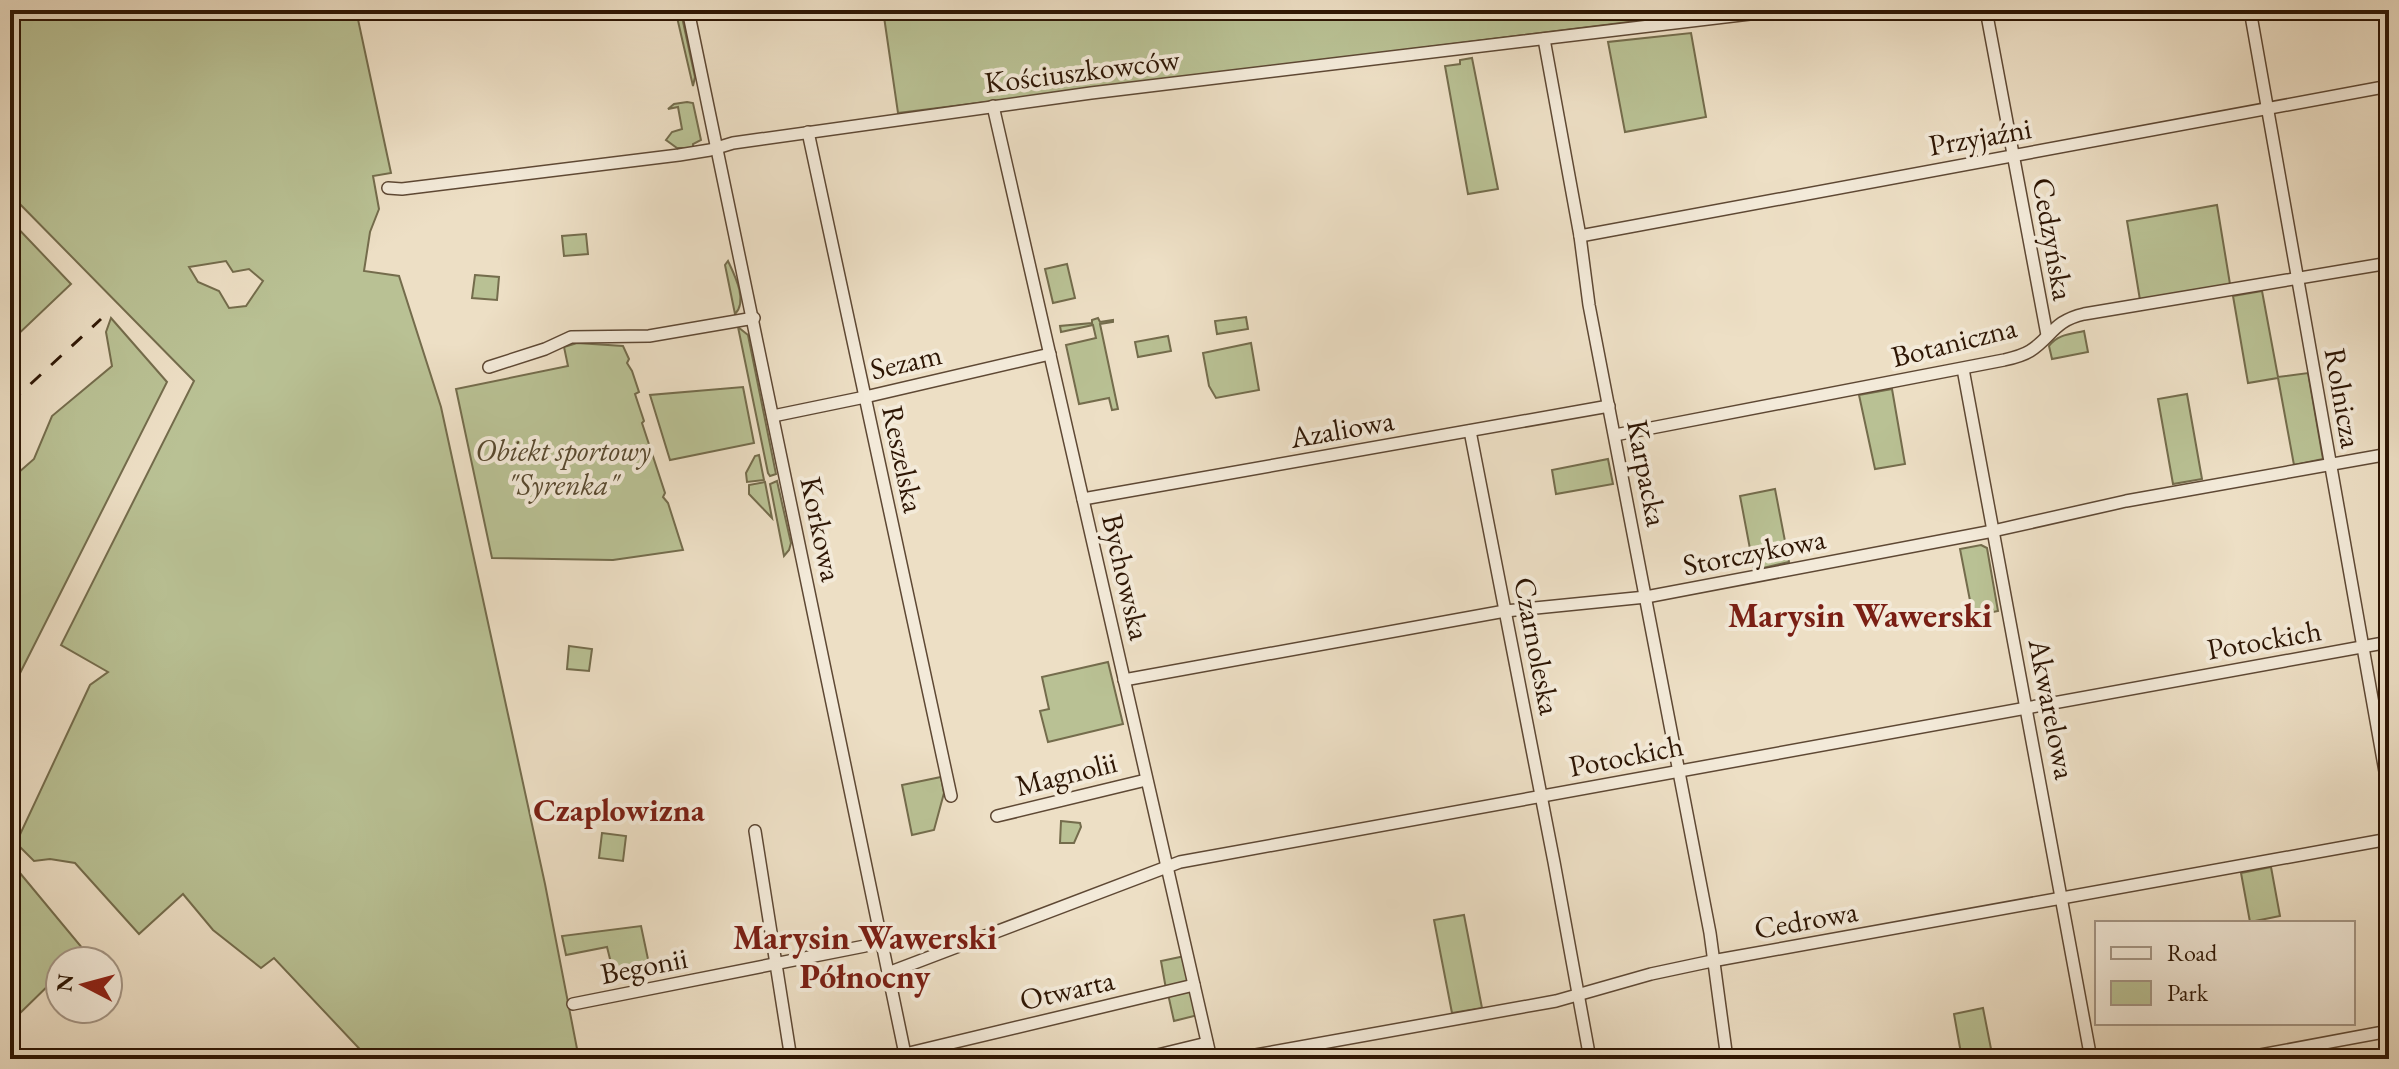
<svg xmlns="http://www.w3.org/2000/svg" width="2399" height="1069" viewBox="0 0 2399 1069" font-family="'EB Garamond',serif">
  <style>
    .green { fill: #b9c194; stroke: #746c4c; stroke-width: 2; fill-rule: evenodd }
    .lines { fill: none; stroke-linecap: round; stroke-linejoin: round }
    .minor-casing { stroke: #5e4834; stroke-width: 14 }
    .minor { stroke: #f3ead9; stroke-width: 11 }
    .rail { stroke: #2e1604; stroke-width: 3; stroke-dasharray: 14 14; stroke-linecap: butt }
    .labels { text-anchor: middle; stroke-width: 8; stroke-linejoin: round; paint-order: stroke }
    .street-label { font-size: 30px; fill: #2e1604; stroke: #f3ead9 }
    .park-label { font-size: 30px; font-style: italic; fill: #58492f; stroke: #f3ead9 }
    .neighbourhood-label { font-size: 32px; font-weight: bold; fill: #7a1f14; stroke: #f3ead9 }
    .quarter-label { font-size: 34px; font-weight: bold; fill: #7a1f14; stroke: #f3ead9 }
  </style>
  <rect width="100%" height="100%" fill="#eddfc5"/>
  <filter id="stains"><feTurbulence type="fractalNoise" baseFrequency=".0025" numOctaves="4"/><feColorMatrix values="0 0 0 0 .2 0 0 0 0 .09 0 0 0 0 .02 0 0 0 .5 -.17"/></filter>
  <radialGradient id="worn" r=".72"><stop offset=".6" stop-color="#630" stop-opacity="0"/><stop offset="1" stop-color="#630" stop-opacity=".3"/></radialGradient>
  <g class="green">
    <path d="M10,10h346l35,163 -18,3 6,33 -9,23 -6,39 35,5 42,131 104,477 34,175h-210l-95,-101 -13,10 -48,-38 -30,-36 -44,40 -64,-71 -25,-4 -16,2 -18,-18 74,-158 18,-13 -47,-27 133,-264 -184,-187zM226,261l7,11 16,-3 14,12 -17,25 -17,2 -10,-17 -21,-9 -9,-15z"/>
    <polygon points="883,10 1726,10 898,113"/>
    <polygon points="676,13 682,17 695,77 693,86"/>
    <polygon points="1691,33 1706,117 1625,132 1608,42"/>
    <polygon points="1472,58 1498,189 1468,194 1445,66 1460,64 1460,60"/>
    <polygon points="687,102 693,103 701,140 693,144 693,148 677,148 666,140 672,132 682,129 678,107 668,109 674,104"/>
    <polygon points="2217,205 2230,284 2140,300 2127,221"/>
    <polygon points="10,220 71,284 10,342"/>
    <polygon points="586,234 588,254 564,256 562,236"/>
    <path d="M728,261c7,15 20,40 7,53l-10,-49z"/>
    <polygon points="1067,264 1075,298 1053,303 1045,269"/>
    <polygon points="475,275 499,277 497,300 472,298"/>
    <polygon points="2262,291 2278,377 2308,373 2323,459 2294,465 2278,378 2248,383 2233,296"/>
    <polygon points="1246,317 1248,329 1217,334 1215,321"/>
    <polygon points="111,318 167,382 10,693 10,480 34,459 52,416 112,366 106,332"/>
    <polygon points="1098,318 1100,322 1113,320 1113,322 1100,324 1118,409 1112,410 1109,398 1079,404 1066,345 1096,338 1093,325 1061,332 1060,326 1092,323 1092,320"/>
    <polygon points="738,327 748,335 776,474 770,476 768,473"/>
    <path d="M2084,331l4,21 -36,7 -3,-13c9,-12 22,-12 35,-15z"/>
    <polygon points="1168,336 1171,351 1138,357 1135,342"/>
    <polygon points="577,343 623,346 629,359 627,363 632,371 639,392 635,394 644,421 642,423 665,493 663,497 668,503 683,550 613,560 492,558 456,389 568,366 564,347"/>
    <polygon points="1251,343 1259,390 1216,398 1209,386 1203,353"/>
    <polygon points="743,387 754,443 670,460 650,395"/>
    <polygon points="1892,389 1905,464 1875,469 1859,395"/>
    <polygon points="2187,394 2202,479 2173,484 2158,399"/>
    <polygon points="759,455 764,480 747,482 746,473 755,456"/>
    <polygon points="1608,459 1613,484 1556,494 1552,470"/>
    <polygon points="777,481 791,543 789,550 784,556 770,484"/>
    <polygon points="765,482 772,518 749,494 749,485"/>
    <polygon points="1775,489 1789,562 1754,570 1740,496"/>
    <polygon points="1981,545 1987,548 1998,611 1973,616 1960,549"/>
    <polygon points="569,646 592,649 589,671 567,669"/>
    <polygon points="1108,662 1123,724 1048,742 1040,711 1049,709 1042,677"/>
    <polygon points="941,777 944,793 934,830 912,835 902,785"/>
    <polygon points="1061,821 1080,823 1081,827 1074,843 1060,843"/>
    <polygon points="602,833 626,836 623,861 599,858"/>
    <polygon points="10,861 93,961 60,961 60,974 13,1020 10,1018"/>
    <polygon points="2271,867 2280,916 2250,922 2241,873"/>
    <polygon points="1464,915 1482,1008 1452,1013 1434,920"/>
    <polygon points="641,926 649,964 613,971 607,947 566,955 562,936"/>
    <polygon points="1185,956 1189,977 1185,984 1166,989 1161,961"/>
    <polygon points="1189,989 1198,1015 1174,1021 1168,994"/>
    <polygon points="1983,1008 1993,1059 1962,1059 1954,1014"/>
  </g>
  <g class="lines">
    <defs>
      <g id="minor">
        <polyline points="688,10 906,1059"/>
        <polyline points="1986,10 2047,335"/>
        <polyline points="2250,10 2389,794"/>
        <polyline points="1544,39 1580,236 1589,305 1710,933 1727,1059"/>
        <polyline points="993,106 1211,1059"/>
        <polyline points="808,132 951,796"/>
        <polyline points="388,188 402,189 679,155 710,150 733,143 1091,93 1783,10"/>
        <polyline points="1580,236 2389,86"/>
        <polyline points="489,367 545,349 571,337 649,336 754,318"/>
        <polyline points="1963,369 2091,1059"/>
        <polyline points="773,416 865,397 1050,354"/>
        <polyline points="1470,431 1554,862 1590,1059"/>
        <path d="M1615,435l389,-75c9,-2 18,-4 26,-9 22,-14 23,-30 54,-37l305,-51"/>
        <polyline points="1083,499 1609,406"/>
        <polyline points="1124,680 1505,611 1646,597 1993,531 2126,501 2389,454"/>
        <polyline points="997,816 1146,780"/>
        <polyline points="755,831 791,1059"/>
        <polyline points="888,973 1180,862 2389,642"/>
        <polyline points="573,1004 865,946"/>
        <polyline points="905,1054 1194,985"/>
        <polyline points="1141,1059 1207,1043"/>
        <polyline points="1233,1059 1556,1001 1651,974 1712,961 2389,839"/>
        <polyline points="2239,1059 2389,1031"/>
      </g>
    </defs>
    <use href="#minor" class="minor-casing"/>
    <use href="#minor" class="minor"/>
    <polyline class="rail" points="10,403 101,319"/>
  </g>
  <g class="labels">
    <g class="street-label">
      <text transform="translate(1082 71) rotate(-7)" y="10">Kościuszkowców</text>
      <text transform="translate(1980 137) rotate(-10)" y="10">Przyjaźni</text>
      <text transform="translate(2053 239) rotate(80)" y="10">Cedzyńska</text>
      <text transform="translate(1954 342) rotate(-14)" y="10">Botaniczna</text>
      <text transform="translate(906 362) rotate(-13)" y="10">Sezam</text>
      <text transform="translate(2343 398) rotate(80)" y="10">Rolnicza</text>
      <text transform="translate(1342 429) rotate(-10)" y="10">Azaliowa</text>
      <text transform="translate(903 459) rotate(78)" y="10">Reszelska</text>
      <text transform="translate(1647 473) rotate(79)" y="10">Karpacka</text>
      <text transform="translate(821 529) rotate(78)" y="10">Korkowa</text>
      <text transform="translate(1754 552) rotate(-11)" y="10">Storczykowa</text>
      <text transform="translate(1126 577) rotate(77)" y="10">Bychowska</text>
      <text transform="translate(2264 640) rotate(-10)" y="10">Potockich</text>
      <text transform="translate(1537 646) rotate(79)" y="10">Czarnoleska</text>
      <text transform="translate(2052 709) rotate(79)" y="10">Akwarelowa</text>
      <text transform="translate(1626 756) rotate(-11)" y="10">Potockich</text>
      <text transform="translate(1066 774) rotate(-14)" y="10">Magnolii</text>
      <text transform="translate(1806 920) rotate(-10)" y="10">Cedrowa</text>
      <text transform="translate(644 966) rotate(-11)" y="10">Begonii</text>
      <text transform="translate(1067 990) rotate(-13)" y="10">Otwarta</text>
    </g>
    <g class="park-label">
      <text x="563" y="461">Obiekt sportowy<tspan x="563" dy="34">"Syrenka"</tspan></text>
    </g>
    <g class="neighbourhood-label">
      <text x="619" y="821">Czaplowizna</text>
    </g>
    <g class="quarter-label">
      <text x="1860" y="627">Marysin Wawerski</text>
      <text x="865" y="949">Marysin Wawerski<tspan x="865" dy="39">Północny</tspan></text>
    </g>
  </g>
  <rect width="2399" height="1069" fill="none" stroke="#eddfc5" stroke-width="40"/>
  <rect x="12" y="12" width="2375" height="1045" fill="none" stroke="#2e1604" stroke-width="4"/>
  <rect x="20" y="20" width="2359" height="1029" fill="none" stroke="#2e1604" stroke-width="2"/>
  <rect x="2095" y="921" width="260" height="104" fill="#f3ead9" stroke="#a49584" stroke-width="2"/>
  <rect x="2111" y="947" width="40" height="12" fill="#f3ead9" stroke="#a49584" stroke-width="2"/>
  <text x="2167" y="961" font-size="24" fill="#2e1604">Road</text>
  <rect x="2111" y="981" width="40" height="24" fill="#b9c194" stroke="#a49584" stroke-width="2"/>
  <text x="2167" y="1001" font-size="24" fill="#2e1604">Park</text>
  <g transform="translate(84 985) rotate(276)"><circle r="38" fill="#f3ead9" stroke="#a49584" stroke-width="2"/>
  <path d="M0-6L14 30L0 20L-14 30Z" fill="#8f2418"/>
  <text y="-12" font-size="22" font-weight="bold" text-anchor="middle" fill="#2e1604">N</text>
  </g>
  <rect width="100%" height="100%" filter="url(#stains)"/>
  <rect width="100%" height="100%" fill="url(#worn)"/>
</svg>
